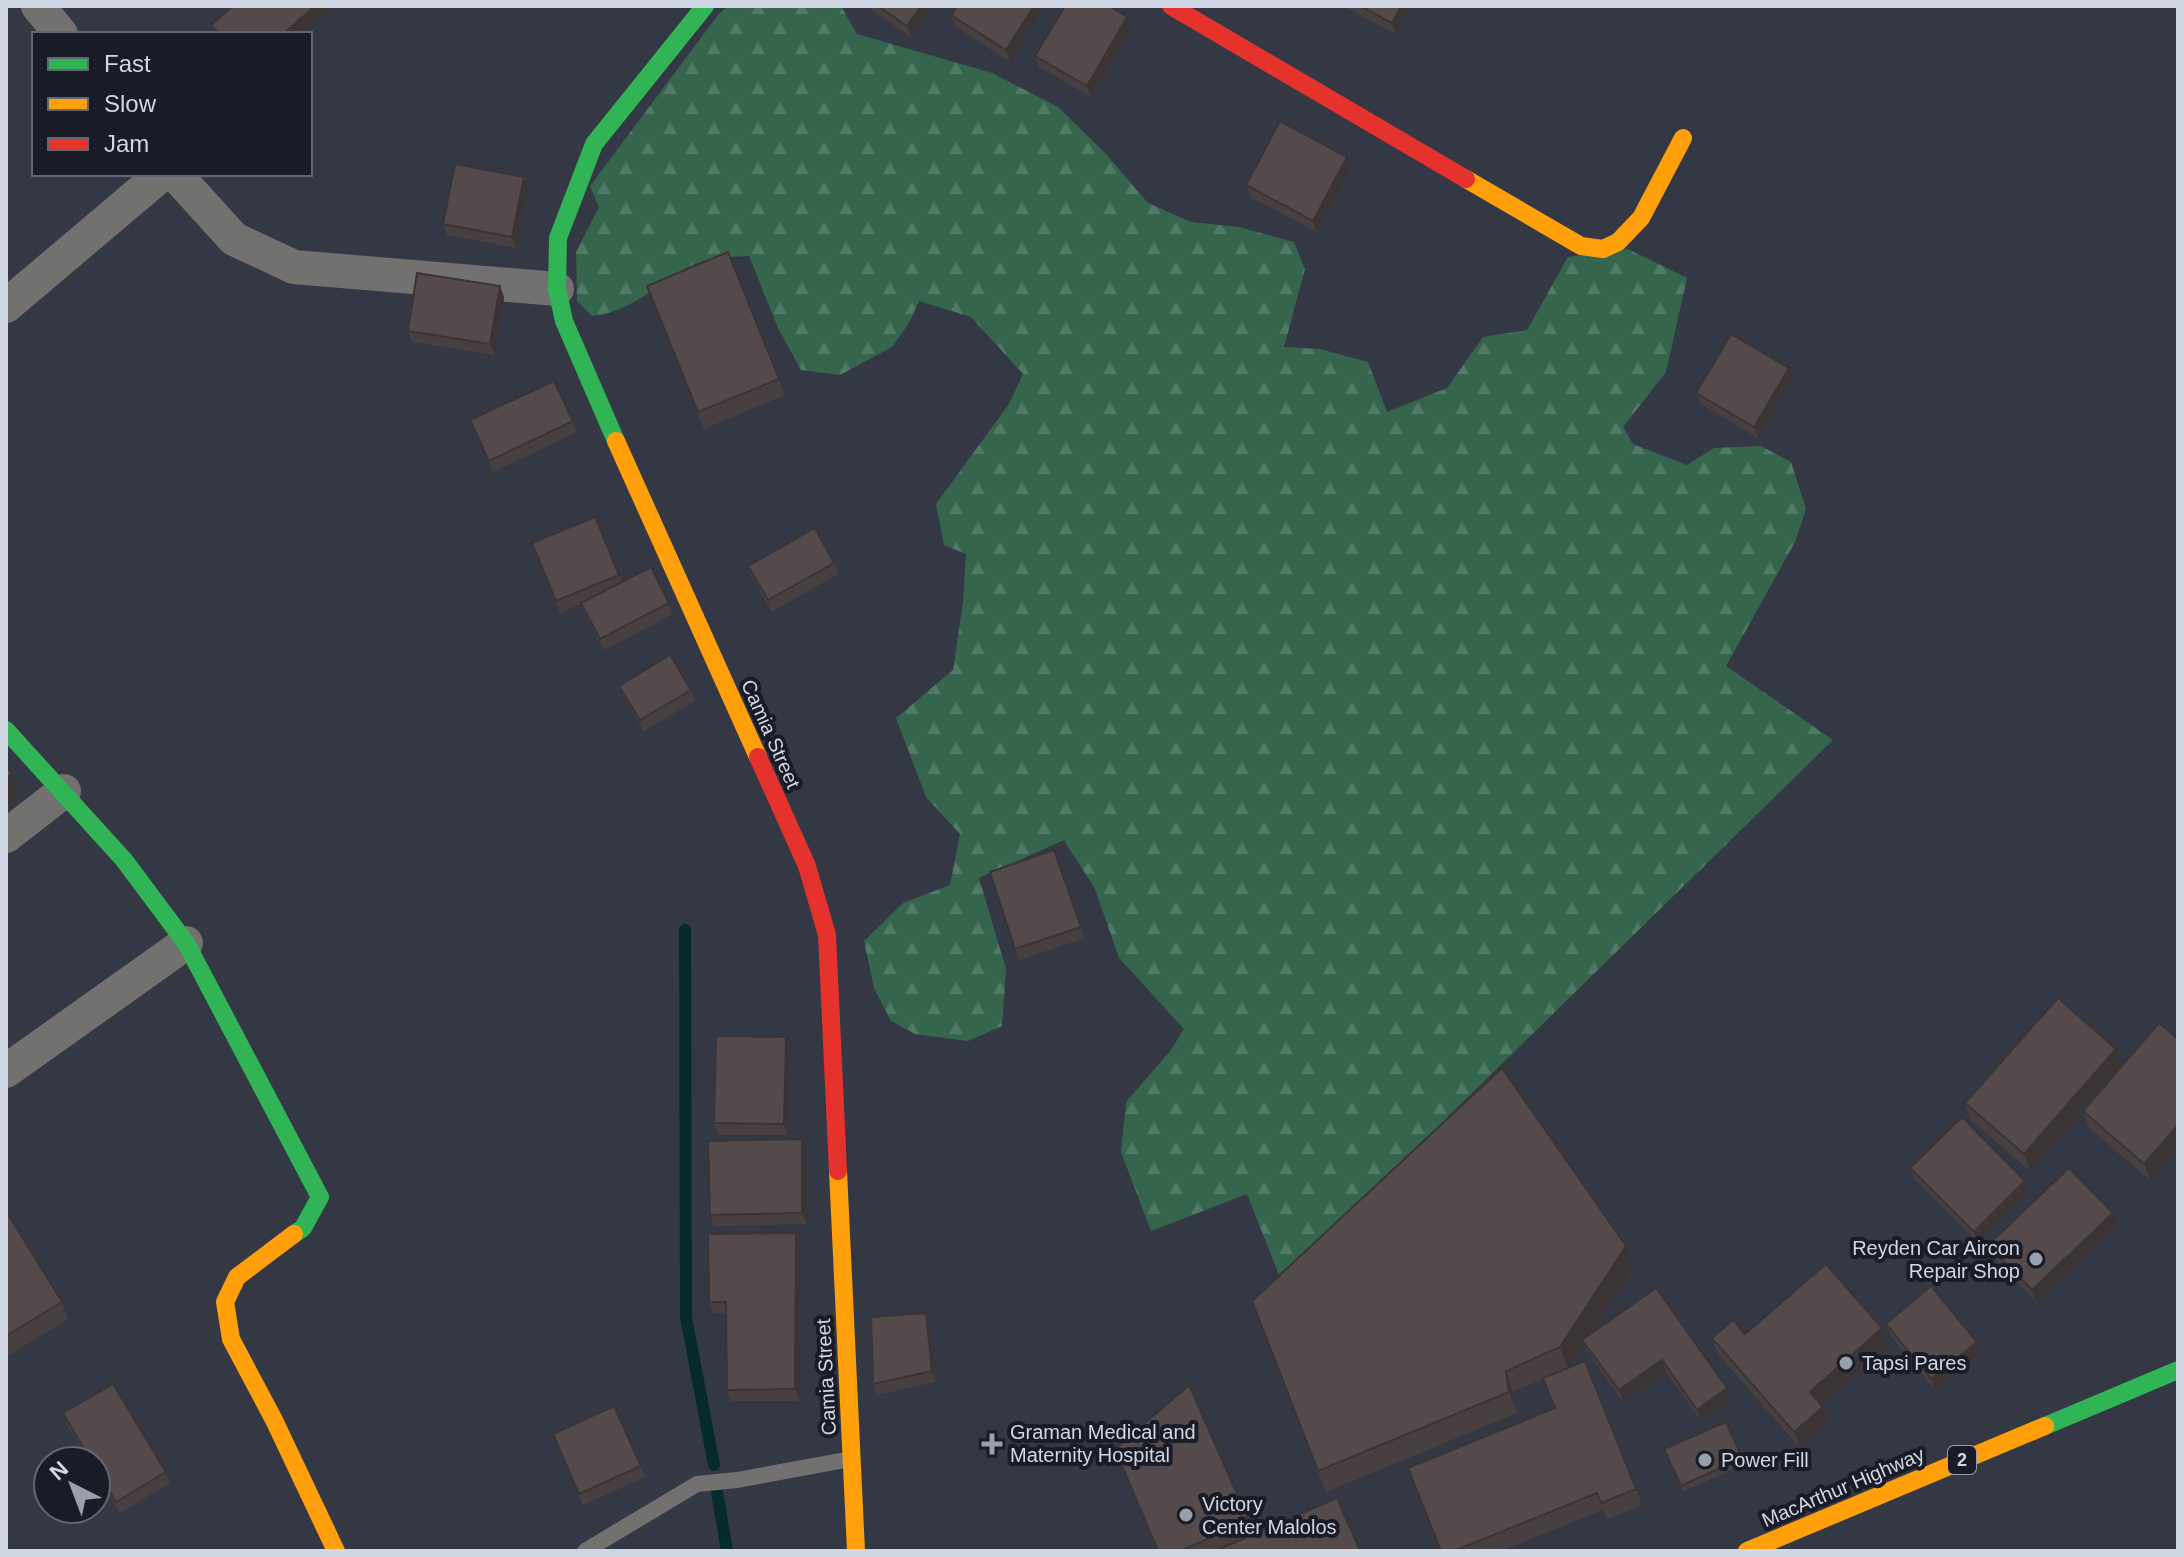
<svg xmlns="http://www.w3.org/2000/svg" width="2184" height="1557" viewBox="0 0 2184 1557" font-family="Arial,sans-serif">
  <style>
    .forest { fill: url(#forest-firs) }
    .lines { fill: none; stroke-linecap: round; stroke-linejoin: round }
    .stream { stroke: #062b2e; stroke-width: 12 }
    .lane { stroke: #737070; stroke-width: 16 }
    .street { stroke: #737070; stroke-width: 34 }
    .fast { stroke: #30b455; stroke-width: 18 }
    .slow { stroke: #ff9f0a; stroke-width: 18 }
    .jam { stroke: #e5322d; stroke-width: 18 }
    .wall { fill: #484040 }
    .shaded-wall { fill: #3b3434 }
    .building { fill: #544a4b; stroke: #3b3434; stroke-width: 2 }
    .poi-dot { fill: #9a9fac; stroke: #191c26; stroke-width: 3 }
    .labels { text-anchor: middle; stroke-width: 8; stroke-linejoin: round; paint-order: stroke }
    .shield { fill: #191c26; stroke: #9a9eab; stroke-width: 2 }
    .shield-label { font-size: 18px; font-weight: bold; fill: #d1d6e4 }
    .street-label { font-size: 20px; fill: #d1d6e4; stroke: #191c26 }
    .poi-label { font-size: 20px; fill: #d1d6e4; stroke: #191c26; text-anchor: start }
  </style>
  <defs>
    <pattern id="forest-firs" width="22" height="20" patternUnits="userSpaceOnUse" patternTransform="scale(2)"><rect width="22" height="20" fill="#35654d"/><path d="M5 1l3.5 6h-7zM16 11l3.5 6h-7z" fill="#517a66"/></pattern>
  </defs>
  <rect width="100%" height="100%" fill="#333844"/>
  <path class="forest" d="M728,6h113l16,28 135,39 66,34 48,47 42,49 43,19 48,5 55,15 11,27 -21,78 36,2 48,13 19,50 60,-24 36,-51 44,-7 41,-73 60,-8 59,29 -21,94 -43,55 10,17 54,21 27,-17 47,-2 30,16 15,47 -11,33 -69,124 107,74 -552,540 -34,-86 -96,37 -30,-79 5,-50 45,-52 13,-21 -65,-71 -24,-69 -31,-49 -85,38 27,91 -4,57 -34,15 -53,-7 -24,-13 -17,-33 -10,-47 39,-38 47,-18 10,-51 -34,-37 -30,-79 57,-48 10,-68 3,-48 -22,-9 -8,-41 73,-100 14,-30 -52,-57 -52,-16 -10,22 -17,24 -52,28 -39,-5 -23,-42 -29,-72c-12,1 -27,0 -38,3 -46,10 -68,52 -119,57l-15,-15 -1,-49 23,-45 -9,-21 128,-171z"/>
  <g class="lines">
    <g class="stream">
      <polyline points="685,930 686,1317 714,1465"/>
      <polyline points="717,1492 727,1551"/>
    </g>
    <polyline class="lane" points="585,1551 697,1484 737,1480 851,1459"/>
    <g class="street">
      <polyline points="38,6 61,34"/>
      <polyline points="175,174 234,239 294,267 557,289"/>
      <polyline points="6,306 162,174"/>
      <polyline points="6,836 64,791"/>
      <polyline points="6,1071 186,943"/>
    </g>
    <g class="fast">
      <polyline points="616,441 564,321 557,289 558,238 594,144 705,6"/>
      <polyline points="6,730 124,860 186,943 320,1197 303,1228 294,1234"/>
      <polyline points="2045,1426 2178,1370"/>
    </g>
    <g class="slow">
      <polyline points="1466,179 1581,246 1603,249 1618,242 1641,218 1683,138"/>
      <polyline points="616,441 758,757"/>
      <polyline points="838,1171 856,1551"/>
      <polyline points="294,1234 237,1277 225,1302 231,1339 274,1420 336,1551"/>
      <polyline points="1747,1551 2045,1426"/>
    </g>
    <g class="jam">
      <polyline points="1171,6 1466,179"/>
      <polyline points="758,757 807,866 827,935 838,1171"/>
    </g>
  </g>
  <g class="wall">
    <polygon points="866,6 933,6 912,38"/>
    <polygon points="957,6 1045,6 1010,62 955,26 951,15"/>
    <polygon points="1343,6 1411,6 1396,34"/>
    <polygon points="1132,28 1091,97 1039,67 1035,56"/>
    <polygon points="1351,168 1317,232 1250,197 1246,185"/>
    <polygon points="528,189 516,248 447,235 443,224"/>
    <polygon points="500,286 504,297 495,355 412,342 408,331"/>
    <polygon points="647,286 779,379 785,395 704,429"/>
    <polygon points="1793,379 1758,438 1701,404 1696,393"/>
    <polygon points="470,420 573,421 577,432 493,472"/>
    <polygon points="595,517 622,582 669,603 673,614 604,650 585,614 581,604 560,613 536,554"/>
    <polygon points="834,563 838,574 772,612 752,577 748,566"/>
    <polygon points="619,686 691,690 695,701 644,731 624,697"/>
    <polygon points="1054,850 1085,938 1019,960 990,872"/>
    <polygon points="2159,1023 2150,1180 2089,1128 2083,1111"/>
    <polygon points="790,1048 788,1135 718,1135 714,1123"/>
    <polygon points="2116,1049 2122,1066 2030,1171 1971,1120 1965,1103"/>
    <polygon points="806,1150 807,1224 714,1226 710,1215"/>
    <polygon points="1910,1168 2025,1181 2029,1192 1978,1243 1915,1179"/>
    <polygon points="6,1211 62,1302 68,1319 6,1357"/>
    <polygon points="2117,1224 2036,1302 1992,1256 1988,1245"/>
    <polygon points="796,1233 800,1244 799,1401 731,1401 727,1390 726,1313 713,1313 709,1302"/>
    <polygon points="1634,1267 1591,1334 1656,1288 1727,1388 1731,1400 1701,1421 1666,1372 1623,1402 1587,1351 1584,1344 1569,1367 1636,1489 1642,1505 1607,1519 1603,1510 1501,1551 1440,1551 1555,1409 1543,1379 1513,1392 1517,1413 1326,1492 1259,1322"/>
    <polygon points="930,1324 936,1382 877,1395 873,1384"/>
    <polygon points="1886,1324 1977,1342 1981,1353 1935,1390 1890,1335"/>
    <polygon points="1882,1328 1888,1345 1820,1404 1829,1423 1800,1448 1718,1354 1712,1338 1745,1334"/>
    <polygon points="63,1413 166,1472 170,1483 120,1513 96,1474 96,1461 89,1461 67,1425"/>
    <polygon points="1726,1422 1744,1464 1683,1492 1664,1449"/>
    <polygon points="553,1434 641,1466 645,1477 583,1505"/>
    <polygon points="1115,1449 1249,1521 1254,1534 1360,1551 1157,1551"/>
  </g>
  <g class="shaded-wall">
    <polygon points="315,6 332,6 300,34 283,34"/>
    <polygon points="921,6 933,6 912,38 907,26"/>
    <polygon points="1034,6 1045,6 1010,62 1006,50"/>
    <polygon points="1401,6 1411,6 1396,34 1392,23"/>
    <polygon points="1127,17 1132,28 1091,97 1087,86"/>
    <polygon points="1347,157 1351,168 1317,232 1313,221"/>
    <polygon points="524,177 528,189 516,248 512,237"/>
    <polygon points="500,286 504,297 495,355 490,344"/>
    <polygon points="1789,368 1793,379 1758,438 1754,427"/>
    <polygon points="12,774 20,795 6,805 6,778"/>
    <polygon points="786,1037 790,1048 788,1135 784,1124"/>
    <polygon points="2116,1049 2122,1066 2030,1171 2024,1154"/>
    <polygon points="2178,1125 2178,1148 2150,1180 2144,1164"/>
    <polygon points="802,1139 806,1150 807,1224 802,1213"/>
    <polygon points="2025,1181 2029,1192 1978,1243 1974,1232"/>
    <polygon points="2113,1213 2117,1224 2036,1302 2032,1290"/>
    <polygon points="796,1233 800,1244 799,1401 795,1389"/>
    <polygon points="1626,1246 1634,1267 1585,1343 1582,1340 1584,1344 1568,1368 1560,1347"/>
    <polygon points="926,1313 930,1324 936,1382 932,1371"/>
    <polygon points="1882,1328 1888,1345 1816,1408 1810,1392"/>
    <polygon points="1977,1342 1981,1353 1935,1390 1931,1379"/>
    <polygon points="1662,1360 1666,1372 1623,1402 1619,1390"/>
    <polygon points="1506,1371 1513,1392 1517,1413 1509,1392"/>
    <polygon points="1727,1388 1731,1400 1701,1421 1697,1410"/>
    <polygon points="1823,1407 1829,1423 1800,1448 1794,1432"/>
  </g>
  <g class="building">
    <polygon points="233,6 315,6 283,34 219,34 211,25"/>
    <polygon points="878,6 921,6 907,26"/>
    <polygon points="957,6 1034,6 1006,50 951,15"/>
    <polygon points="1065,6 1109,6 1127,17 1087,86 1035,56"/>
    <polygon points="1360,6 1401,6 1392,23"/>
    <polygon points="1280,121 1347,157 1313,221 1246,185"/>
    <polygon points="455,164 524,177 512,237 443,224"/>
    <polygon points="728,252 779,379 698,412 647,286"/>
    <polygon points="417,273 500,286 490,344 408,331"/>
    <polygon points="1731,334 1789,368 1754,427 1696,393"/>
    <polygon points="554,381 573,421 489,461 470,420"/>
    <polygon points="595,517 619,575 556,601 532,543"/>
    <polygon points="815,528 834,563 768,600 748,566"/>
    <polygon points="651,567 669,603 600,639 581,603"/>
    <polygon points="670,655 691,690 640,720 619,686"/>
    <polygon points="6,765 12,774 6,778"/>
    <polygon points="1054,850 1081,927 1015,949 990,872"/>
    <polygon points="2058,998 2116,1049 2024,1154 1965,1103"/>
    <polygon points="2159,1023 2178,1039 2178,1125 2144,1164 2083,1111"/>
    <polygon points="716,1036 786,1037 784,1124 714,1123"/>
    <polygon points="1502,1068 1626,1246 1560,1347 1506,1371 1509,1392 1318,1471 1252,1301"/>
    <polygon points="1962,1117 2025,1181 1974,1232 1910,1168"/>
    <polygon points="802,1139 802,1213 710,1215 708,1141"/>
    <polygon points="2069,1168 2113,1213 2032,1290 1988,1245"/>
    <polygon points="6,1211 62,1302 6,1336"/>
    <polygon points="796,1233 795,1389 727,1390 726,1302 709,1302 708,1234"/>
    <polygon points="1826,1264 1882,1328 1810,1392 1823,1407 1794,1432 1712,1338 1733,1320 1745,1334"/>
    <polygon points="1931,1286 1977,1342 1931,1379 1886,1324"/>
    <polygon points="1656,1288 1727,1388 1697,1410 1662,1360 1619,1390 1582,1340"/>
    <polygon points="926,1313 932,1371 873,1384 871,1317"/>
    <polygon points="1585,1361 1636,1489 1601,1503 1597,1493 1454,1551 1441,1551 1408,1468 1555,1408 1543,1378"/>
    <polygon points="113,1384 166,1472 116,1502 96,1469 96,1461 91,1461 63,1413"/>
    <polygon points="1189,1385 1249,1521 1180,1551 1158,1551 1115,1449"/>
    <polygon points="614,1406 641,1466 579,1494 553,1434"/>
    <polygon points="1726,1422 1742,1458 1681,1486 1664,1449"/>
    <polygon points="1337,1498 1360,1551 1215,1551"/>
  </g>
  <g class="poi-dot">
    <circle cx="2036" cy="1259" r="8"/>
    <circle cx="1846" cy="1363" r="8"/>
    <path d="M988 1432h8v8h8v8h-8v8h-8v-8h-8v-8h8z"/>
    <circle cx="1705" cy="1460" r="8"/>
    <circle cx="1186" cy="1515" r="8"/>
  </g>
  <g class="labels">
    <rect class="shield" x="1948" y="1446" width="28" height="28" rx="6"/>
    <g class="shield-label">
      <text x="1962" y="1466">2</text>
    </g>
    <g class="street-label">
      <text transform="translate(771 734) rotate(66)" y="7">Camia Street</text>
      <text transform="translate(826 1377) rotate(-93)" y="7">Camia Street</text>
      <text transform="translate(1843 1487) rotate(-23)" y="7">MacArthur Highway</text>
    </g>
    <g class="poi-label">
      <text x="2020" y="1255" text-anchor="end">Reyden Car Aircon<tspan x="2020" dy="23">Repair Shop</tspan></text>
      <text x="1862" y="1370">Tapsi Pares</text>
      <text x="1010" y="1439">Graman Medical and<tspan x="1010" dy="23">Maternity Hospital</tspan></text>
      <text x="1721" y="1467">Power Fill</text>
      <text x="1202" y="1511">Victory<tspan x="1202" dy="23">Center Malolos</tspan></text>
    </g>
  </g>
  <rect width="2184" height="1557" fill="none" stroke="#d1d6e4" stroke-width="16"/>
  <rect x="32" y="32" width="280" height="144" fill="#191c26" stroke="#636672" stroke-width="2"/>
  <rect x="48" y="58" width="40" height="12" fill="#30b455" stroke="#636672" stroke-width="2"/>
  <text x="104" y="72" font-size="24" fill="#d1d6e4">Fast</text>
  <rect x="48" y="98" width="40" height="12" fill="#ff9f0a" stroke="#636672" stroke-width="2"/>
  <text x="104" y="112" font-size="24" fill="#d1d6e4">Slow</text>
  <rect x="48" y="138" width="40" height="12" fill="#e5322d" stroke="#636672" stroke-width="2"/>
  <text x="104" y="152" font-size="24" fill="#d1d6e4">Jam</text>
  <g transform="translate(72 1485) rotate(318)"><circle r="38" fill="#191c26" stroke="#636672" stroke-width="2"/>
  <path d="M0-6L14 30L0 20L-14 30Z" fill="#9a9fac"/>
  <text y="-12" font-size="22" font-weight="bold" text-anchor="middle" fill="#d1d6e4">N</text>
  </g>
</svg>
